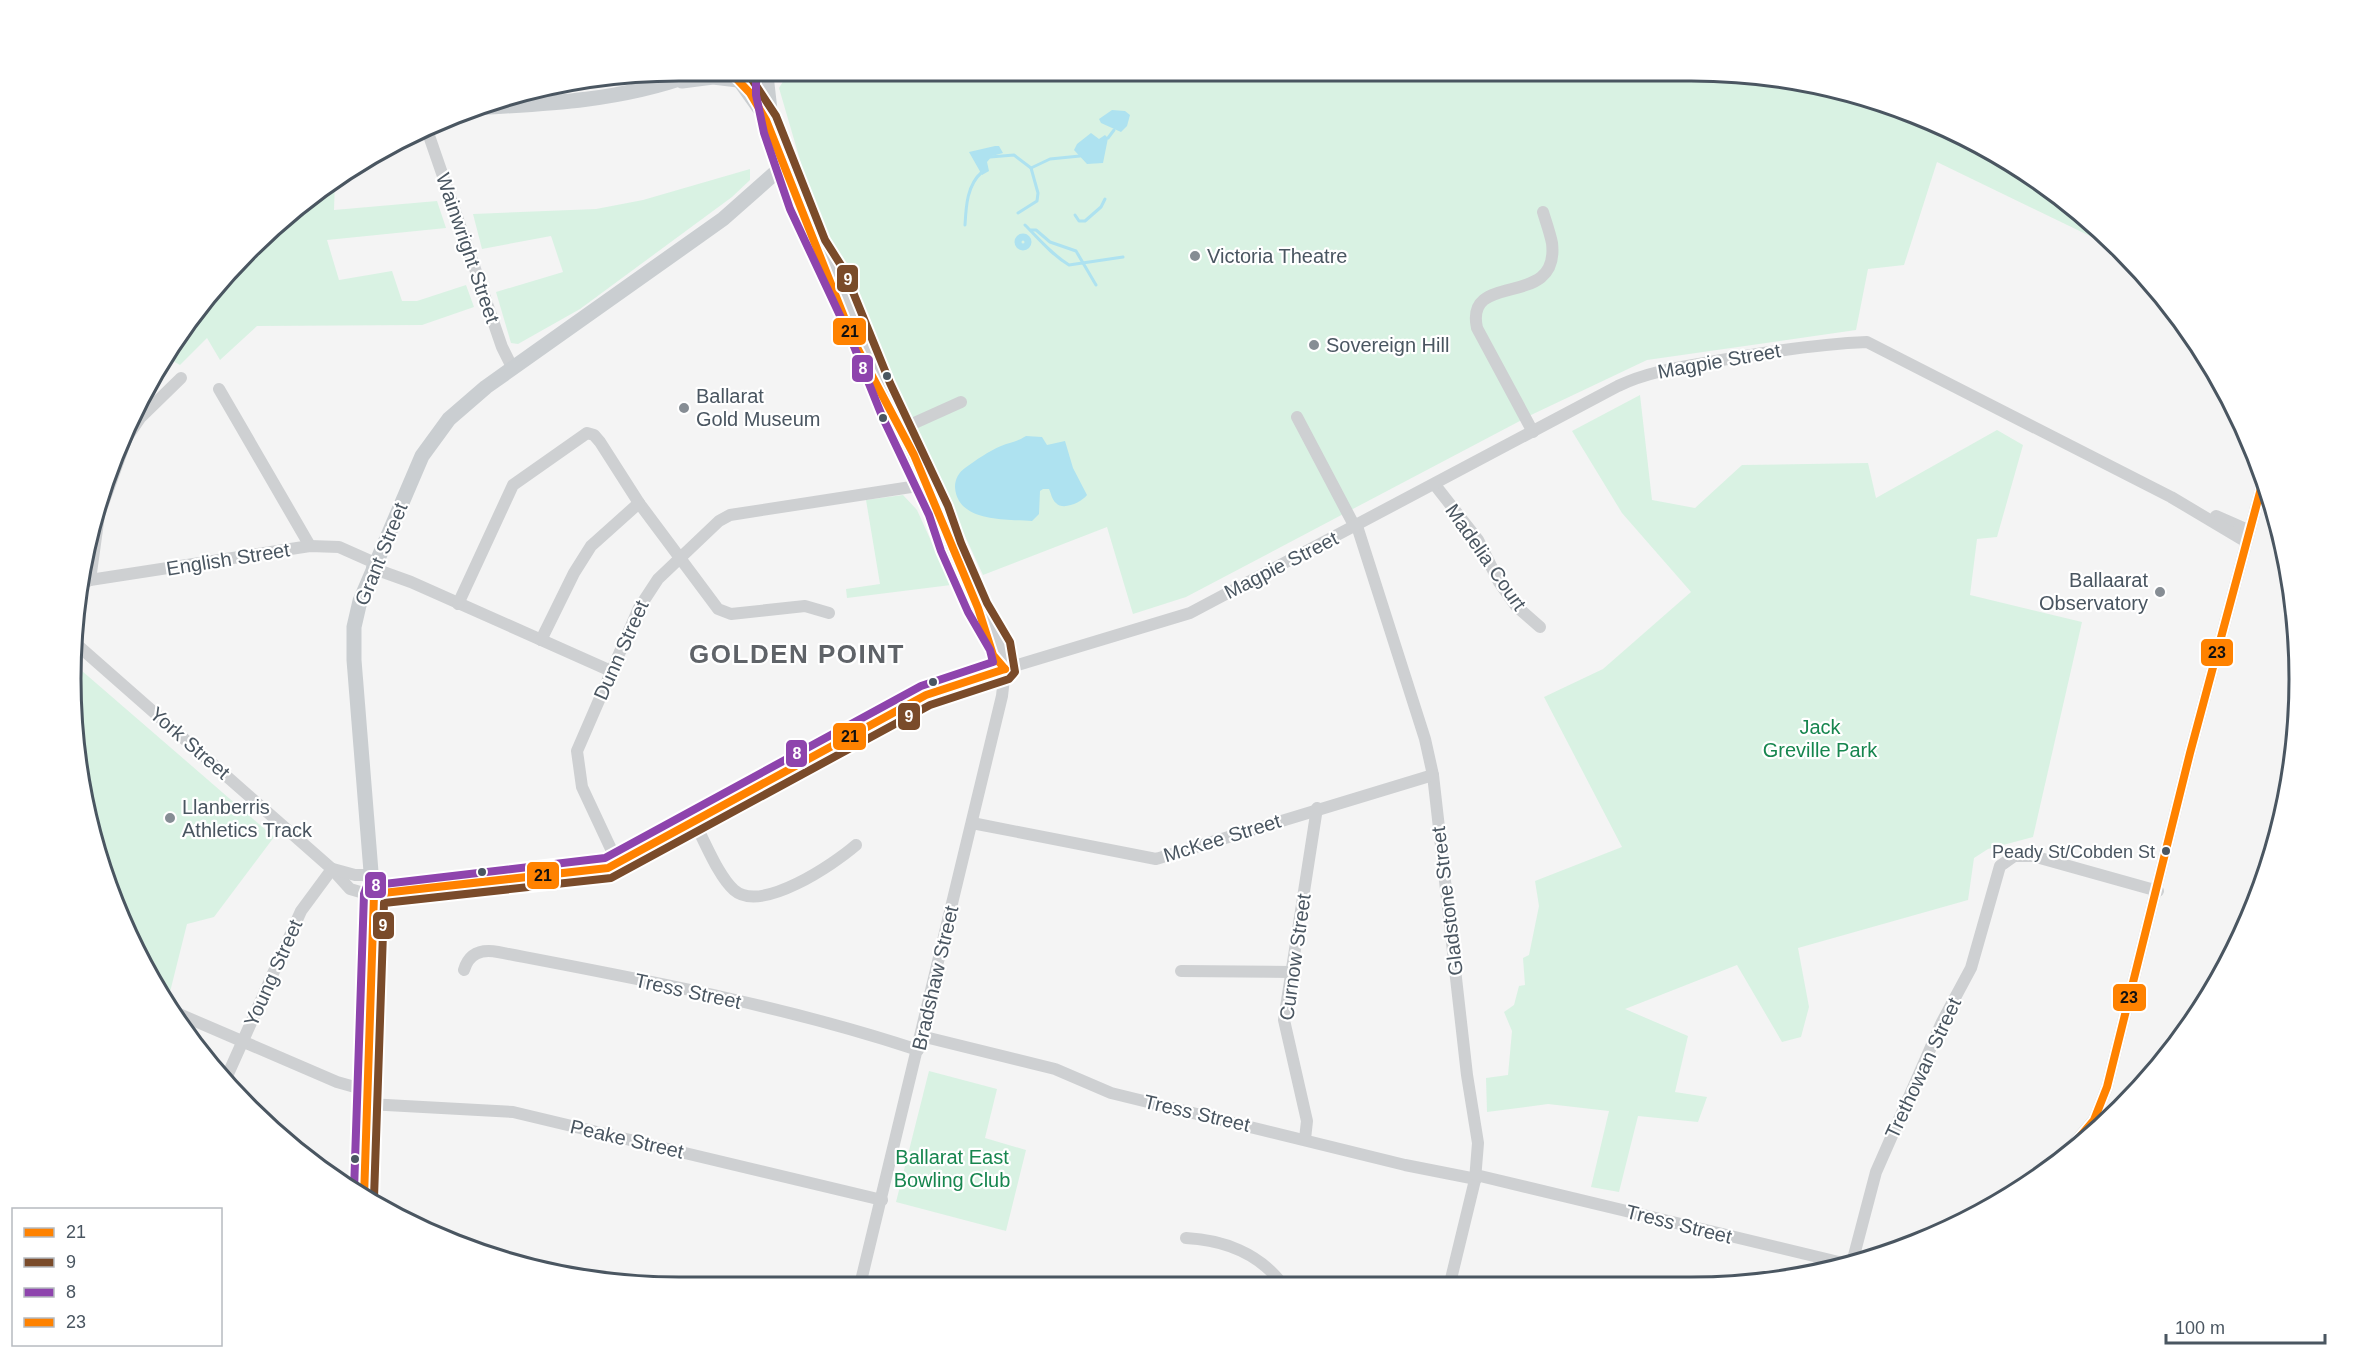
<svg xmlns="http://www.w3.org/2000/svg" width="2370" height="1358" viewBox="0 0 2370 1358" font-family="Arial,sans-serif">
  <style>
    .green { fill: #d9f2e3 }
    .water { fill: #aee2f0 }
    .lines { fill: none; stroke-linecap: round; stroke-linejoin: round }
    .stream { stroke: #aee2f0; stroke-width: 3 }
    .canal { stroke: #aee2f0; stroke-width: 10 }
    .minor { stroke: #ced0d2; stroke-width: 12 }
    .major { stroke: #caced1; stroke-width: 15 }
    .bus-1-casing { stroke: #fff; stroke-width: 12 }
    .bus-2-casing { stroke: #fff; stroke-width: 12 }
    .bus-3-casing { stroke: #fff; stroke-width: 12 }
    .bus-4-casing { stroke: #fff; stroke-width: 12 }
    .bus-1 { stroke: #ff8200; stroke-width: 8 }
    .bus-2 { stroke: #7a4b2a; stroke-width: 8 }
    .bus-3 { stroke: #8e44ad; stroke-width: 8 }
    .bus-4 { stroke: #ff8200; stroke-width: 8 }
    .poi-dot { fill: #868d94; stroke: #fff; stroke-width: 2 }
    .bus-dot { fill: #4a5661; stroke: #fff; stroke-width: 2 }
    .labels { text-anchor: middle; stroke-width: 4.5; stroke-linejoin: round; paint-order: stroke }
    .bus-label { font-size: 18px; fill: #4a5661; stroke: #fff; text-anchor: end }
    .street-label { font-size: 20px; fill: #4a5661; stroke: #fff }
    .poi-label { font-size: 20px; fill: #4a5661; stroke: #fff; text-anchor: start }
    .park-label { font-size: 20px; fill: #17864f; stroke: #fff }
    .district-label { font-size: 26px; font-weight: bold; letter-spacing: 1.5px; fill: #5f6368; stroke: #fff }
    .rim { fill: none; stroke: #4a5661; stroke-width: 3 }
    .line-badge { stroke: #fff; stroke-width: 2 }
    .badge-label { font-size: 16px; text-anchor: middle; font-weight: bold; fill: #fff }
    .pale-badge-label { font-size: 16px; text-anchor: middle; font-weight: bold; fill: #111 }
  </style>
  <rect width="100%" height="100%" fill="#f4f4f4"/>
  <g class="green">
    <polygon points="1730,72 1849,91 1996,152 2092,222 2119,250 1937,162 1904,265 1868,269 1856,330 1647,360 1531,415 1186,597 1133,614 1107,527 983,575 814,208 779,88 787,75"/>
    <polygon points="750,169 750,180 732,197 580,309 518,344 511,343 496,292 563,272 551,236 482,249 473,214 596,209 643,200"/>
    <path d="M335,180l-1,30 103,-9 9,27 -119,12 12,40 53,-9 10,30h15l49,-16 8,22 -52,18 -165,1 -37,34 -13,-22 -27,27 -16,-9 9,-15c50,-61 94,-119 162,-161z"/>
    <polygon points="1640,395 1652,500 1695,508 1742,465 1868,463 1876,498 1997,430 2023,445 1997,537 1977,539 1970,595 2082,622 2033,837 1988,849 1974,858 1968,900 1798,948 1809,1007 1801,1037 1782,1042 1737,965 1625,1009 1688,1036 1675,1092 1707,1097 1698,1122 1638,1116 1619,1192 1591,1187 1609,1111 1548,1104 1487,1112 1486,1078 1508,1075 1512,1031 1504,1012 1514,1005 1519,986 1525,985 1523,958 1529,955 1539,906 1535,881 1622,847 1544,697 1603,669 1691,592 1622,513 1572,431"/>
    <polygon points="903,495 917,510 951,585 847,598 846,589 880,584 866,500"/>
    <polygon points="74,664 274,837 214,917 187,924 170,992 152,984 117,912 82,798 72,718"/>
    <polygon points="929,1071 997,1089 985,1138 1026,1150 1006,1231 896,1202"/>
  </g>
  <g class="water">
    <polygon points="1112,110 1125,111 1130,115 1127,126 1121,132 1101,123 1099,119"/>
    <polygon points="1091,133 1099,139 1105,135 1108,138 1103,163 1087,164 1074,150 1077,144"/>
    <polygon points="995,146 999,146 1003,153 992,156 987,162 989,171 982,175 969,152"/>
    <path d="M1026,436l16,1 5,8 18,-4 8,27 14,27c-5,7 -24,16 -31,8 -4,-3 -5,-10 -7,-14h-6l-3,2 -1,23 -7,7c-24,-2 -75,2 -77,-34 0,-8 4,-15 10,-19 11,-8 24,-17 36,-22 9,-4 16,-4 25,-10z"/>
  </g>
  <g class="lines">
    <g class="stream">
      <polyline points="1108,138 1114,130"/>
      <polyline points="990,157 1014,155 1031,168"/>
      <polyline points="1018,213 1037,201 1038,193 1031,168 1050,159 1080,156"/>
      <polyline points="1075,215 1079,221 1085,221 1101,207 1105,199"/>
      <path d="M965,225c1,-19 2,-40 17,-53"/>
      <path d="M1025,225c14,14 26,29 44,40l54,-8"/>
      <polyline points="1031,230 1036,230 1050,242 1076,251 1096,285"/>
    </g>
    <circle class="canal" cx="1023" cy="242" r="3.5"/>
    <g class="minor">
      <polyline points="426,127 502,347 513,369"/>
      <polyline points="784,165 819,253"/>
      <polyline points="816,245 834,274 863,340 920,492 1000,646 1005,669 1002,696 860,1285"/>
      <polyline points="841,311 863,358"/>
      <polyline points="219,389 310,546"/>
      <polyline points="1297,417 1355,527"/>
      <polyline points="901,429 961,402"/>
      <path d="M1533,432l-56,-104c-13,-59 83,-17 75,-85 -2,-10 -6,-21 -9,-31"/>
      <polyline points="1435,485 1478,540 1499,582 1516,606 1540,627"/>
      <polyline points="2216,516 2248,530"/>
      <polyline points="1357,526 1425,739 1433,775 1467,1075 1478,1143 1475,1180 1450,1283"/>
      <polyline points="372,568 411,582 611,671"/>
      <polyline points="90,580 99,515 127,437 140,418 181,378"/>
      <polyline points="79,585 90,580 310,546 339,547 375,563"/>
      <polyline points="458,604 513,485 587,433 594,435 600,442 639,503 718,609 731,614 805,606 829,613"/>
      <polyline points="541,640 574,573 591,546 639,503"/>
      <polyline points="74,642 332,869 350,889 374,896"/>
      <path d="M694,822c11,19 24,54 40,68 27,24 100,-26 122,-45"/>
      <polyline points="972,823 1156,859 1433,775"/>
      <polyline points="618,864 582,787 577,751 639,608 658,579 719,521 730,515 924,485"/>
      <polyline points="333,869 355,875 372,875"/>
      <path d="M374,894l216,-23 28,-7 308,-169 25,-10 239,-72 428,-227c31,-15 64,-19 98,-25 50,-9 100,-17 151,-19l304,155 74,44"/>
      <path d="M464,970c5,-17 17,-21 34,-18 141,27 284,53 420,98"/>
      <polyline points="1181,971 1291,972"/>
      <polyline points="172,1011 337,1082 369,1091"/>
      <polyline points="921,1036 1055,1069 1111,1093 1405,1165 1476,1179"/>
      <polyline points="224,1083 301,911 332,869"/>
      <polyline points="368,1104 513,1112 882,1200"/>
      <polyline points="2097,1115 2109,1119"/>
      <polyline points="1305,1139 1307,1121 1284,1020 1317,808"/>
      <polyline points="2061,1159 2094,1120 2107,1087 2190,753 2263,481"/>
      <polyline points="1476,1175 1847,1264"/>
      <path d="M1186,1238c37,2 73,15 96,46"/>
      <polyline points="1852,1263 1876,1172 1942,1022 1971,968 2000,866 2014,856 2033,856 2158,891"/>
    </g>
    <g class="major">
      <polyline points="766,75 771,119"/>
      <polyline points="682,81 713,77 738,80"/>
      <path d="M471,108c76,-4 148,-7 220,-33"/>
      <polyline points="364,1198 374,909 354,660 354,627 360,601 422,456 449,419 486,387 723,219 784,165 762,112 740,81"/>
    </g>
    <defs>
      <g id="bus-1">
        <polyline points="733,75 750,93 766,120 854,342 914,455 978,608 993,655 1005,669"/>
        <polyline points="374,894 608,868 926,695 1005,669"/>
        <polyline points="364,1198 374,894"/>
      </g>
      <polyline id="bus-2" points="374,1198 384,903 611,878 930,705 1009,679 1015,672 1010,642 987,603 961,543 948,506 890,383 844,270 825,240 776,116 749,75"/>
      <polyline id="bus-3" points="354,1191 364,894 367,886 605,858 921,686 993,662 990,650 968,612 941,551 929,515 882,416 851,339 790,209 764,133 756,95 756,75"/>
      <polyline id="bus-4" points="2062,1158 2094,1120 2107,1087 2190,753 2263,481"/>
    </defs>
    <use href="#bus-1" class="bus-1-casing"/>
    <use href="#bus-2" class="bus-2-casing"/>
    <use href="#bus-3" class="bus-3-casing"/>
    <use href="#bus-4" class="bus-4-casing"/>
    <use href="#bus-1" class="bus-1"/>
    <use href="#bus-2" class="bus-2"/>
    <use href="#bus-3" class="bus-3"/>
    <use href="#bus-4" class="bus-4"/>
  </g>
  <g class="poi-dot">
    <circle cx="1195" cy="256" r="6"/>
    <circle cx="1314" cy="345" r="6"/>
    <circle cx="684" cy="408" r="6"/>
    <circle cx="2160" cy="592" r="6"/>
    <circle cx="170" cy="818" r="6"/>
  </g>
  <g class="bus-dot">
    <circle cx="887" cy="376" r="5"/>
    <circle cx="883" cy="418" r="5"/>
    <circle cx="933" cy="682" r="5"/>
    <circle cx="2166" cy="851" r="5"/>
    <circle cx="482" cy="872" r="5"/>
    <circle cx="355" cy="1159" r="5"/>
  </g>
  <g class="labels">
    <g class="bus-label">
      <text x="2155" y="858">Peady St/Cobden St</text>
    </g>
    <g class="street-label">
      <text transform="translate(468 248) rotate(71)" y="7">Wainwright Street</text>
      <text transform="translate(1719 361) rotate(-10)" y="7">Magpie Street</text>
      <text transform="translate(381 554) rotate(-68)" y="7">Grant Street</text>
      <text transform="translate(1486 557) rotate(55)" y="7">Madelia Court</text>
      <text transform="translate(228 559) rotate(-9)" y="7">English Street</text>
      <text transform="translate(1281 565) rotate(-27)" y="7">Magpie Street</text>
      <text transform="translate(621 650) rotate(-66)" y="7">Dunn Street</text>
      <text transform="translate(190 743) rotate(41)" y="7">York Street</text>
      <text transform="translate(1222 838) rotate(-17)" y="7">McKee Street</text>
      <text transform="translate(1447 901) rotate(-97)" y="7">Gladstone Street</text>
      <text transform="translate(1295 957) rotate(-82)" y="7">Curnow Street</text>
      <text transform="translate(273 973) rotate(-66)" y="7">Young Street</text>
      <text transform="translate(935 978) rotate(-77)" y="7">Bradshaw Street</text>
      <text transform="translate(688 991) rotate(12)" y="7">Tress Street</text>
      <text transform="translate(1923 1068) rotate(-65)" y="7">Trethowan Street</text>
      <text transform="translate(1197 1113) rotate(13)" y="7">Tress Street</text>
      <text transform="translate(627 1139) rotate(13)" y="7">Peake Street</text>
      <text transform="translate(1679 1224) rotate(14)" y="7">Tress Street</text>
    </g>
    <g class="poi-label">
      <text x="1207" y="263">Victoria Theatre</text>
      <text x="1326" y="352">Sovereign Hill</text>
      <text x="696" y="403">Ballarat<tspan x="696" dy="23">Gold Museum</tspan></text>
      <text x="2148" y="587" text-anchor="end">Ballaarat<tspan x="2148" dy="23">Observatory</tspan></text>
      <text x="182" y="814">Llanberris<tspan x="182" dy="23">Athletics Track</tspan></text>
    </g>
    <g class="park-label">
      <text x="1820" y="734">Jack<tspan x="1820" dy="23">Greville Park</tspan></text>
      <text x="952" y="1164">Ballarat East<tspan x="952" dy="23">Bowling Club</tspan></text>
    </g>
    <g class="district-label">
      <text x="797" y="663">GOLDEN POINT</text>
    </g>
  </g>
  <path d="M0 0H2370V1358H0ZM679 81H1691A598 598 0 0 1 2289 679V679A598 598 0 0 1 1691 1277H679A598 598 0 0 1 81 679V679A598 598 0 0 1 679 81Z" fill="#fff" fill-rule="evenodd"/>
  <path class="rim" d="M679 81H1691A598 598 0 0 1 2289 679V679A598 598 0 0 1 1691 1277H679A598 598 0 0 1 81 679V679A598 598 0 0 1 679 81Z"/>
  <g class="line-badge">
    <rect x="836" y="264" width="23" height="29" rx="6" fill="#7a4b2a"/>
    <rect x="832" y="317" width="35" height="29" rx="6" fill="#ff8200"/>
    <rect x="851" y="354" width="23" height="29" rx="6" fill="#8e44ad"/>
    <rect x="2200" y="638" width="34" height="29" rx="6" fill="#ff8200"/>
    <rect x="897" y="702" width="24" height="29" rx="6" fill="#7a4b2a"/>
    <rect x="832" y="722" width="35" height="29" rx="6" fill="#ff8200"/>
    <rect x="785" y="739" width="23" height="29" rx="6" fill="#8e44ad"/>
    <rect x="526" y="861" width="34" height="29" rx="6" fill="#ff8200"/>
    <rect x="364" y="871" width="23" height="28" rx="6" fill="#8e44ad"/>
    <rect x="372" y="911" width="23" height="29" rx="6" fill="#7a4b2a"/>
    <rect x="2112" y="983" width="35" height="29" rx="6" fill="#ff8200"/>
  </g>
  <g class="badge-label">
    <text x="848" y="285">9</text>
    <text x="863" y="374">8</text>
    <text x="909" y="722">9</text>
    <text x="797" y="759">8</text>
    <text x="376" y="891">8</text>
    <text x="383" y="931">9</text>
  </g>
  <g class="pale-badge-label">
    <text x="850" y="337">21</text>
    <text x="2217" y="658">23</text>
    <text x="850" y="742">21</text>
    <text x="543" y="881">21</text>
    <text x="2129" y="1003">23</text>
  </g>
  <rect x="12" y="1208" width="210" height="138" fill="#ffffff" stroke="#b7bbc0" stroke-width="1.5"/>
  <rect x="24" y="1228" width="30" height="9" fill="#ff8200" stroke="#b7bbc0" stroke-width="1.5"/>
  <text x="66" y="1238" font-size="18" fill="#4a5661">21</text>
  <rect x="24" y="1258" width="30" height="9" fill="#7a4b2a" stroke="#b7bbc0" stroke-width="1.5"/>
  <text x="66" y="1268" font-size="18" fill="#4a5661">9</text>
  <rect x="24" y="1288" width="30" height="9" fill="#8e44ad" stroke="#b7bbc0" stroke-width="1.5"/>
  <text x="66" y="1298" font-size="18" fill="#4a5661">8</text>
  <rect x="24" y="1318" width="30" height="9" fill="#ff8200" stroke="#b7bbc0" stroke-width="1.5"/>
  <text x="66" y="1328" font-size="18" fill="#4a5661">23</text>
  <path d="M2166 1334v9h159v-9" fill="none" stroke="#4a5661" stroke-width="3"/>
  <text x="2175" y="1334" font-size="18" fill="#4a5661" stroke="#ffffff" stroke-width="4.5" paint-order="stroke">100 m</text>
</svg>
